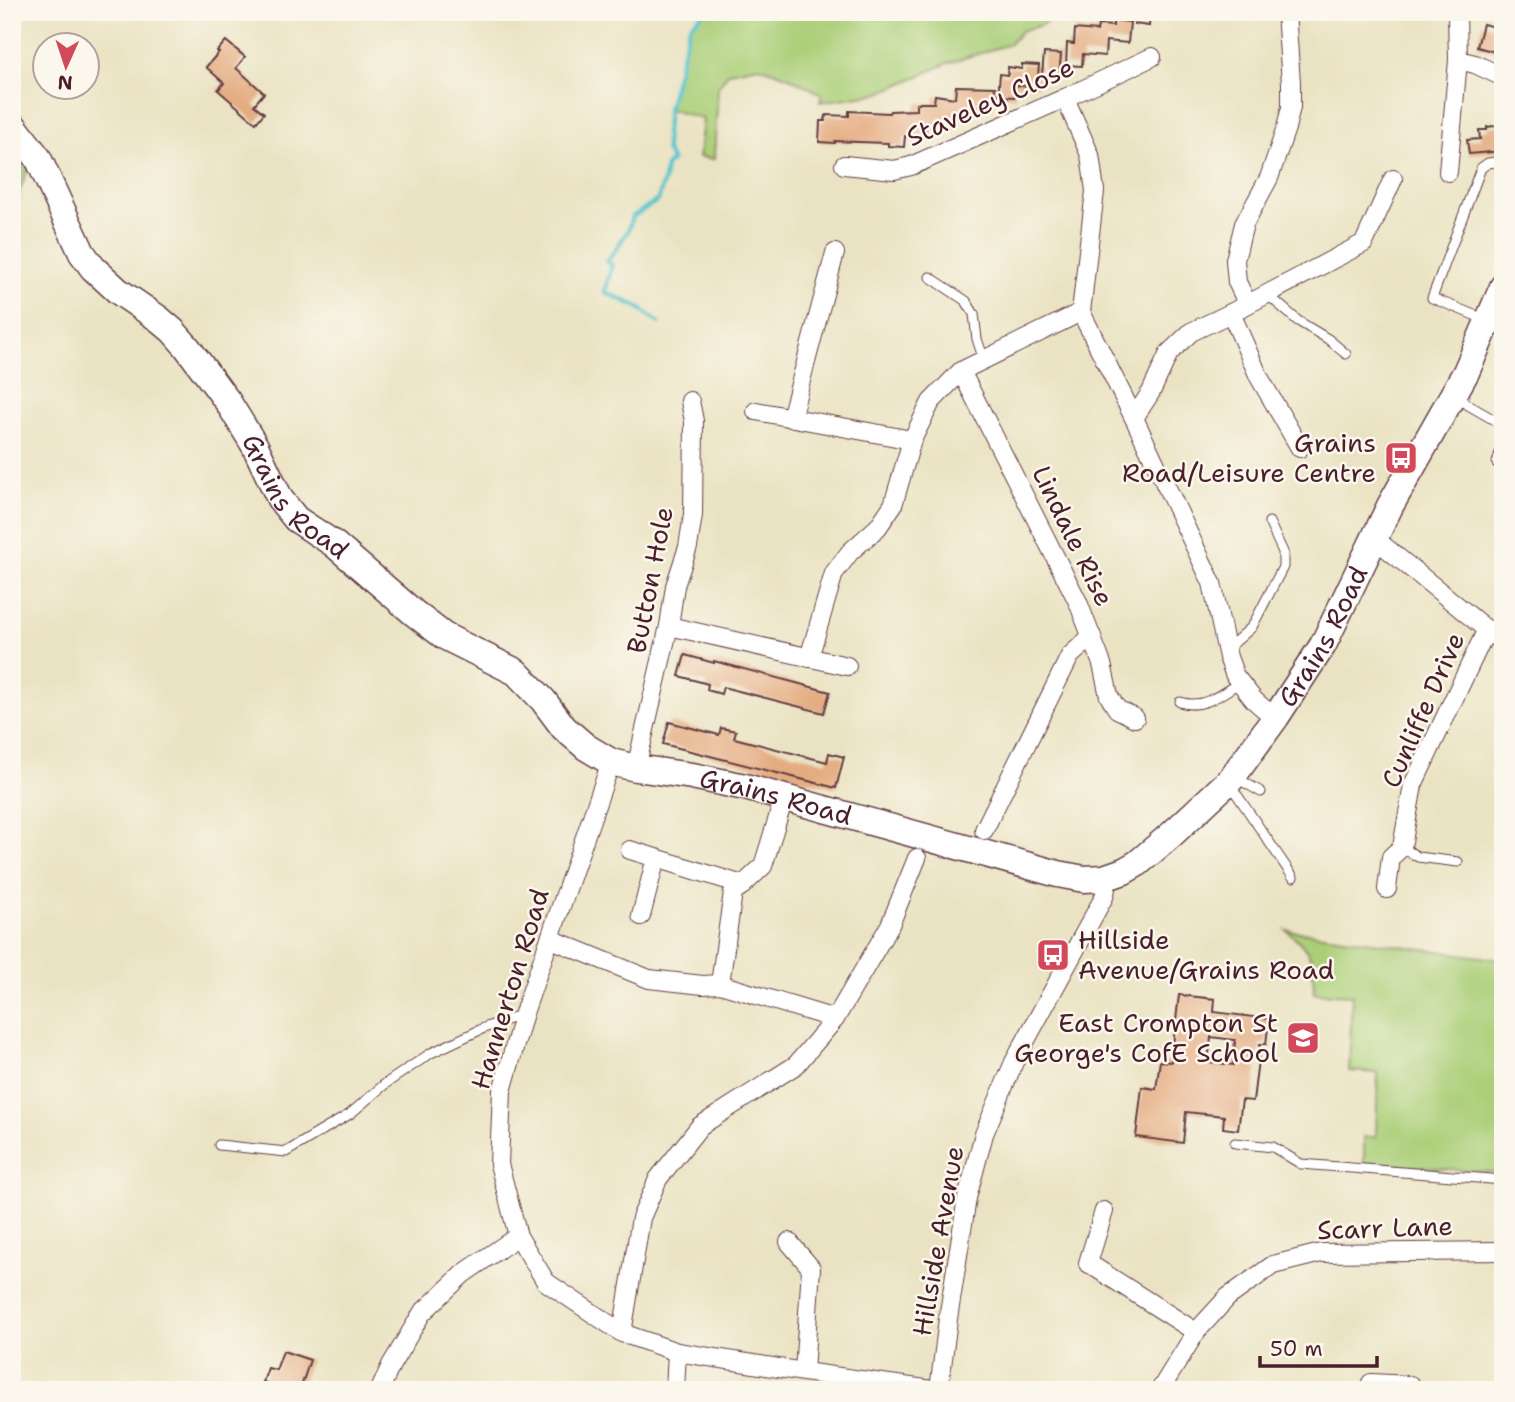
<svg xmlns="http://www.w3.org/2000/svg" width="1515" height="1402" viewBox="0 0 1515 1402" font-family="'Shantell Sans',sans-serif">
  <style>
    .green { fill: #abcf78; stroke: #7a7752; stroke-width: 2 }
    .forest { fill: #88b268; stroke: #69684a; stroke-width: 2 }
    .lines { fill: none; stroke-linecap: round; stroke-linejoin: round }
    .stream { stroke: #56c3cc; stroke-width: 4.5 }
    .building { fill: #e4ac81; fill-rule: evenodd }
    .lane-casing { stroke: #623c42; stroke-width: 11 }
    .street-casing { stroke: #623c42; stroke-width: 20 }
    .secondary-casing { stroke: #623c42; stroke-width: 29 }
    .lane { stroke: #fff; stroke-width: 9 }
    .street { stroke: #fff; stroke-width: 18 }
    .secondary { stroke: #fff; stroke-width: 26 }
    .labels { text-anchor: middle; stroke-width: 5; stroke-linejoin: round; paint-order: stroke }
    .street-label { font-size: 26px; fill: #4a1f2b; stroke: #fbf7ec }
    .poi-label { font-size: 26px; fill: #4a1f2b; stroke: #fbf7ec; text-anchor: end }
  </style>
  <rect width="100%" height="100%" fill="#fbf7ec"/>
  <filter id="ink" filterUnits="userSpaceOnUse"><feTurbulence type="fractalNoise" baseFrequency=".0143" numOctaves="2"/><feDisplacementMap in="SourceGraphic" scale="14" xChannelSelector="R" yChannelSelector="G"/><feConvolveMatrix kernelMatrix="1 2 1 2 8 2 1 2 1" color-interpolation-filters="sRGB"/></filter>
  <filter id="wash" filterUnits="userSpaceOnUse"><feTurbulence type="fractalNoise" baseFrequency=".00686" numOctaves="4" result="noise"/><feDisplacementMap in="SourceGraphic" scale="28" xChannelSelector="R" yChannelSelector="G"/><feGaussianBlur stdDeviation="1.57" result="paint"/><feColorMatrix in="noise" values="0 0 0 0 0 0 0 0 0 0 0 0 0 0 0 0 0 1.4 0 .05"/><feComposite in="paint" operator="in"/></filter>
  <g filter="url(#wash)">
    <rect width="100%" height="100%" fill="#eae3c3"/>
    <g class="green">
      <polygon points="705,12 1062,12 1041,25 1021,31 1010,44 948,63 880,93 820,102 822,94 787,76 759,66 729,72 718,87 714,159 699,157 703,119 668,109 690,26"/>
      <path d="M1286,930l217,30v213l-139,-10v-26h12l2,-64 -29,-2 3,-76 -38,-2c-1,-33 -1,-42 -28,-63z"/>
    </g>
    <polygon class="forest" points="12,138 29,168 20,190 12,250"/>
    <g class="lines">
      <polyline class="stream" points="659,323 638,307 605,292 612,265 607,262 628,231 632,217 658,200 664,180 666,166 672,161 666,150 666,131 668,109 690,26 705,12"/>
    </g>
    <g id="blocks">
      <g class="building">
        <polygon points="1135,12 1150,12 1149,26 1134,24"/>
        <polygon points="1113,20 1130,22 1128,43 1106,41 1105,56 1083,54 1082,66 1066,65 1067,43 1074,44 1075,29 1097,31 1098,25 1113,26"/>
        <polygon points="1483,24 1503,29 1503,38 1499,53 1477,47"/>
        <polygon points="226,41 245,57 236,68 264,93 254,105 264,113 256,123 218,90 224,83 206,67 219,52 217,51"/>
        <polygon points="1044,53 1061,54 1059,76 1042,75"/>
        <polygon points="1022,64 1039,65 1037,87 1016,85 1015,97 998,96 1000,74 1008,75 1008,67 1022,69"/>
        <polygon points="956,86 995,87 993,108 971,106 970,119 948,117 947,128 926,125 926,137 905,136 904,147 888,146 888,143 858,142 835,141 835,143 819,142 820,121 825,121 826,115 849,116 849,111 889,113 890,111 916,110 916,103 934,103 935,95 955,98"/>
        <polygon points="1503,125 1503,151 1469,154 1467,140 1480,139 1479,130 1487,130 1487,127"/>
        <polygon points="685,655 714,663 714,661 830,692 824,713 723,687 721,694 707,690 708,684 679,676"/>
        <polygon points="669,722 719,735 721,728 736,731 734,738 827,762 829,753 844,757 836,788 663,744"/>
        <path d="M1179,995l36,4 -1,13 55,7 -3,25h-6l-7,57 -11,-1 -4,30 -15,-2 1,-12 -38,-4 -3,31 -47,-6 6,-50 14,2 4,-28 11,1zM1211,1037l24,3 -2,25 -25,-3z"/>
        <polygon points="283,1351 310,1360 300,1390 277,1390 278,1387 263,1382 268,1368 276,1370"/>
      </g>
    </g>
  </g>
  <g filter="url(#ink)">
    <use href="#blocks" fill-opacity="0" stroke="#623c42" stroke-width="2"/>
    <g class="lines">
      <defs>
        <g id="lane">
          <polyline points="930,277 966,301 974,314 977,339 984,360"/>
          <polyline points="1267,294 1298,321 1328,339 1346,354"/>
          <polyline points="1484,319 1432,298 1481,168 1488,163 1503,161"/>
          <polyline points="1456,398 1503,425"/>
          <polyline points="1497,463 1503,441"/>
          <polyline points="1227,649 1252,627 1283,567 1283,552 1269,522"/>
          <path d="M1180,702c23,8 41,-8 60,-20"/>
          <polyline points="1235,777 1261,792"/>
          <polyline points="1229,783 1293,877"/>
          <polyline points="1402,847 1418,857 1458,862"/>
          <polyline points="1235,1143 1273,1147 1301,1164 1503,1180"/>
          <polyline points="219,1145 286,1152 350,1114 385,1084 431,1053 484,1028 523,1014"/>
        </g>
        <g id="street">
          <polyline points="1458,60 1475,64 1503,77"/>
          <polyline points="1065,98 1090,155 1095,191 1081,312 1134,418 1212,583 1228,657 1235,676 1254,700 1263,708 1276,717"/>
          <polyline points="844,165 894,170 911,166 1065,98 1152,57"/>
          <polyline points="1448,172 1458,60 1457,12"/>
          <polyline points="1247,303 1237,282 1235,260 1244,224 1269,178 1286,128 1291,107 1291,83 1286,12"/>
          <polyline points="1231,313 1259,377 1300,448"/>
          <polyline points="961,371 1078,602 1102,664 1109,696 1117,709 1135,718"/>
          <polyline points="756,411 912,440"/>
          <polyline points="791,418 835,253"/>
          <polyline points="1134,418 1151,392 1169,353 1191,332 1231,313 1364,243 1393,179"/>
          <polyline points="1374,538 1503,643"/>
          <polyline points="669,626 847,666"/>
          <polyline points="809,658 834,573 850,552 878,527 893,505 912,440 931,402 961,371 1081,312"/>
          <polyline points="611,762 524,1013 502,1091 499,1164 518,1236 546,1282 622,1333 677,1352 804,1372 932,1390"/>
          <polyline points="636,768 669,626 675,586 688,547 693,515 694,421 690,401"/>
          <polyline points="984,830 1070,656 1092,636"/>
          <polyline points="630,850 656,858"/>
          <polyline points="1387,889 1391,857 1402,847 1413,785 1487,629"/>
          <polyline points="641,916 656,858 743,885"/>
          <polyline points="551,939 649,979 703,985 720,984 835,1019"/>
          <polyline points="720,984 733,892 743,885 763,866 780,811"/>
          <polyline points="1104,1211 1088,1263 1196,1332"/>
          <polyline points="789,1242 811,1268 804,1372"/>
          <polyline points="622,1333 641,1218 658,1179 700,1126 796,1065 835,1019 890,925 917,858"/>
          <polyline points="1371,1383 1410,1385 1410,1390"/>
          <polyline points="380,1390 391,1365 422,1313 463,1274 518,1236"/>
          <polyline points="675,1390 677,1352"/>
          <polyline points="939,1390 948,1319 967,1198 984,1134 1014,1062 1104,897 1106,889 1104,878"/>
          <polyline points="1160,1390 1196,1332 1228,1297 1273,1265 1321,1253 1503,1251"/>
        </g>
        <g id="secondary">
          <path id="s1" d="M12,124l26,34 44,95 11,15 25,23 41,28 14,12 14,16 41,55 27,44 25,53 16,20 38,25 80,69 30,23 72,36 27,28 21,28 22,19 25,15 25,6 56,8 53,11 313,87 26,5 20,-1 20,-7 14,-8 34,-29 59,-55 45,-62 47,-72 67,-139 76,-134 37,-85"/>
        </g>
      </defs>
      <use href="#lane" class="lane-casing"/>
      <use href="#street" class="street-casing"/>
      <use href="#secondary" class="secondary-casing"/>
      <use href="#lane" class="lane"/>
      <use href="#street" class="street"/>
      <use href="#secondary" class="secondary"/>
    </g>
  </g>
  <defs>
    <symbol id="bus-square" viewBox="-11 -11 22 22"><rect x="-9" y="-9" width="18" height="18" rx="4" fill="#d1495b" stroke="#fbf7ec"/><path d="M-5-6H5V4H4V6H2V4H-2V6H-4V4H-5ZM-3.5-4V0h7V-4ZM-3.5 1.2v1.5H-2V1.2ZM2 1.2v1.5H3.5V1.2Z" fill="#fff"/></symbol>
    <symbol id="school-square" viewBox="-11 -11 22 22"><rect x="-9" y="-9" width="18" height="18" rx="4" fill="#d1495b" stroke="#fbf7ec"/><path d="M0-5L7-2L0 1L-7-2ZM-4 1L0 2.5L4 1V4Q0 6-4 4Z" fill="#fff"/></symbol>
  </defs>
  <g fill-rule="evenodd">
    <use href="#bus-square" x="1382" y="439" width="38" height="38"/>
    <use href="#bus-square" x="1034" y="936" width="38" height="38"/>
    <use href="#school-square" x="1284" y="1019" width="38" height="38"/>
  </g>
  <g class="labels">
    <g class="street-label">
      <text transform="translate(990 102) rotate(-24)" y="9">Staveley Close</text>
      <text dy="9" stroke="none"><textPath href="#s1" startOffset="476">Grains Road</textPath></text>
      <text transform="translate(1073 536) rotate(64)" y="9">Lindale Rise</text>
      <text transform="translate(650 580) rotate(-79)" y="9">Button Hole</text>
      <text dy="9" stroke="none"><textPath href="#s1" startOffset="1736">Grains Road</textPath></text>
      <text transform="translate(1423 710) rotate(-66)" y="9">Cunliffe Drive</text>
      <text dy="9" stroke="none"><textPath href="#s1" startOffset="1064">Grains Road</textPath></text>
      <text transform="translate(510 989) rotate(-73)" y="9">Hannerton Road</text>
      <text transform="translate(1385 1228) rotate(-2)" y="9">Scarr Lane</text>
      <text transform="translate(938 1241) rotate(-80)" y="9">Hillside Avenue</text>
    </g>
    <g class="poi-label">
      <text x="1376" y="452">Grains<tspan x="1376" dy="30">Road/Leisure Centre</tspan></text>
      <text x="1078" y="949" text-anchor="start">Hillside<tspan x="1078" dy="30">Avenue/Grains Road</tspan></text>
      <text x="1278" y="1032">East Crompton St<tspan x="1278" dy="30">George's CofE School</tspan></text>
    </g>
  </g>
  <rect width="1515" height="1402" fill="none" stroke="#fbf7ec" stroke-width="42"/>
  <g transform="translate(66 66) rotate(183)"><circle r="33" fill="#fbf7ec" stroke="#b4a19f" stroke-width="2"/>
  <path d="M0-5L12 26L0 18L-12 26Z" fill="#d1495b"/>
  <text y="-10" font-size="19" font-weight="bold" text-anchor="middle" fill="#4a1f2b">N</text>
  </g>
  <path d="M1260 1356v10h117v-10" fill="none" stroke="#4a1f2b" stroke-width="3.5"/>
  <text x="1270" y="1356" font-size="21" fill="#4a1f2b" stroke="#fbf7ec" stroke-width="5" paint-order="stroke">50 m</text>
</svg>
